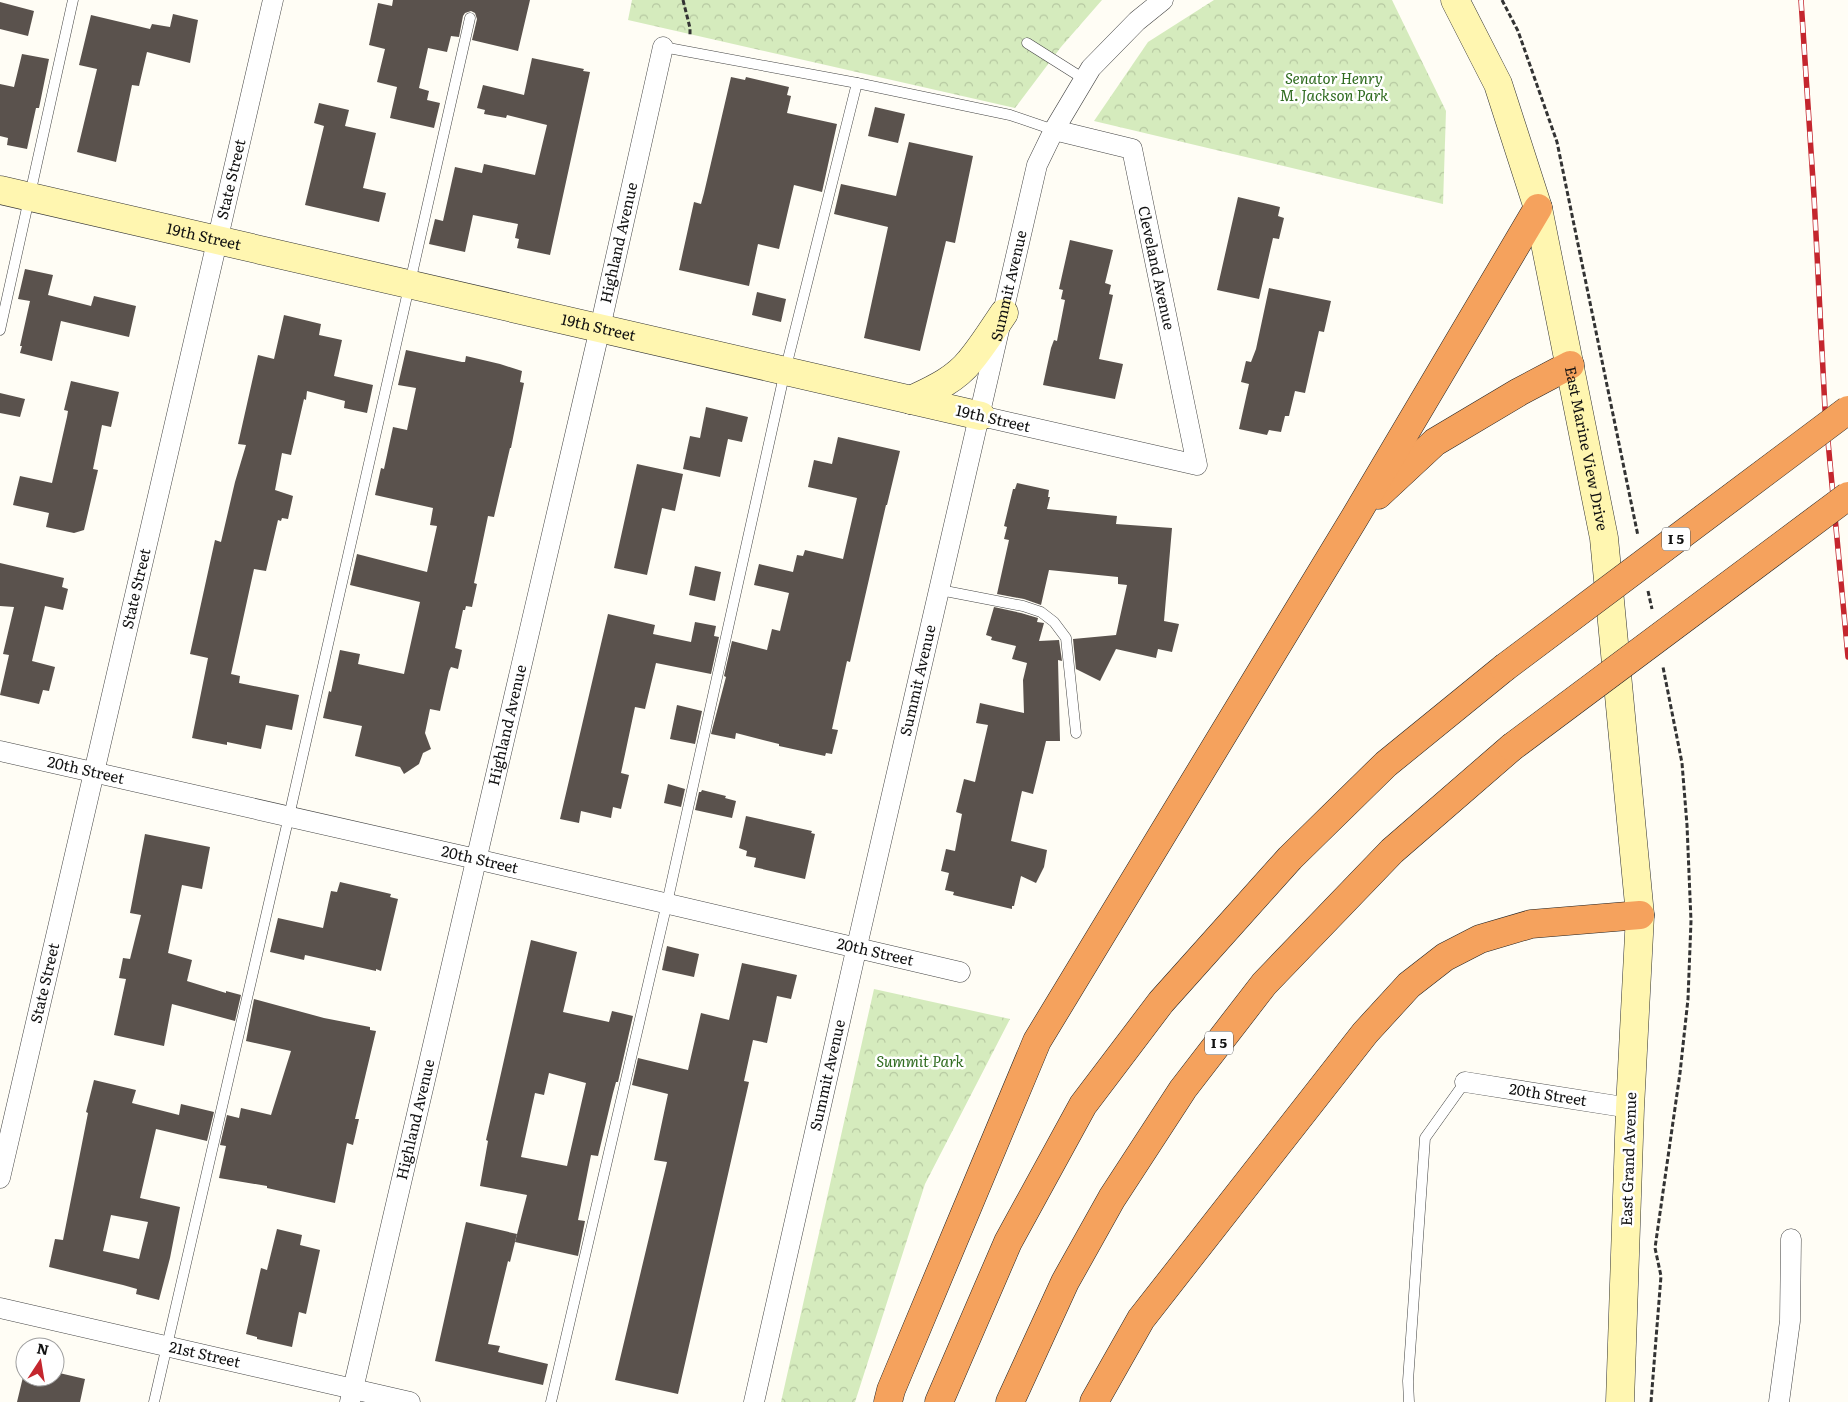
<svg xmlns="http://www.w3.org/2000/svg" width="1848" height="1402" viewBox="0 0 1848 1402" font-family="Literata,serif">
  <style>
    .park { fill: url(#park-crowns) }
    .building { fill: #5a524d; fill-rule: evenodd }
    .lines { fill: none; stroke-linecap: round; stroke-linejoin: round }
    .lane-casing { stroke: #444; stroke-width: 11 }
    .street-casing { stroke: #444; stroke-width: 21 }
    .secondary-casing { stroke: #333; stroke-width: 29 }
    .highway-casing { stroke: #222; stroke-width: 29 }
    .path { stroke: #333; stroke-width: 3; stroke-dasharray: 5 2.5; stroke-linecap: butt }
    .lane { stroke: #fff; stroke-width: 10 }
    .street { stroke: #fff; stroke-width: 20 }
    .secondary { stroke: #fff6b0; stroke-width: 28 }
    .highway { stroke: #f5a25d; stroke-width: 28 }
    .rail-casing { stroke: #c4262e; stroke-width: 5.5 }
    .rail { stroke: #fff; stroke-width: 4; stroke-dasharray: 11; stroke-linecap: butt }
    .highway-bridge-casing { stroke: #222; stroke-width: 29; stroke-linecap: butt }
    .highway-bridge { stroke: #f5a25d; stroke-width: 28 }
    .labels { text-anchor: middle; stroke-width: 5; stroke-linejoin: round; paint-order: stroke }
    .shield { fill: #fff; stroke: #585858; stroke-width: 1 }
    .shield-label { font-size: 14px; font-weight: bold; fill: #111 }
    .park-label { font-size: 15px; font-style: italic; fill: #2f6b1f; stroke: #fff }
    .street-label { font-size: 15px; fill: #111; stroke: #fff }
  </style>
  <defs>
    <pattern id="park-crowns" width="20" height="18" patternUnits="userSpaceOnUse" patternTransform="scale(1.25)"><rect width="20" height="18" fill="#d5ebbd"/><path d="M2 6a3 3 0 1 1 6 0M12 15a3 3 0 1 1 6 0" fill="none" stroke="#b6c8a1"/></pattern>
  </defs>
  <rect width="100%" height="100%" fill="#fffdf5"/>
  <g class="park">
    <polygon points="632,0 1102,0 1061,47 1015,108 628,20"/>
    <polygon points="1214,0 1392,0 1446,111 1443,204 1094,121 1148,42"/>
    <polygon points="874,989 1010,1019 925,1184 855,1402 781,1402"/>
  </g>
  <g class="building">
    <polygon points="393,0 530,0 518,51 472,40 477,19 475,13 471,11 465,13 463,16 459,37 451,36 447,52 428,48 419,88 429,91 427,100 440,103 434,128 390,118 397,87 377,82 385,49 369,45 378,3 392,6"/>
    <polygon points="0,2 34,11 28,36 0,29"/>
    <polygon points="173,14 198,20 190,63 147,52 139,86 132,85 116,162 77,152 97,69 79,65 91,15 150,29 152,24 170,27"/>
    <polygon points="22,54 49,59 39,108 36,108 27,149 7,145 8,138 0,136 0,84 14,87"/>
    <polygon points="532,58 584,69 583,71 590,72 550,255 517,248 519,239 515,238 518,224 473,215 465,252 429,244 435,219 443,221 455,167 482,173 484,164 535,175 547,125 507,115 506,118 484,114 485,110 477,108 483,85 524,95"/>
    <polygon points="731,77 745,80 746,77 789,87 787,95 791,96 787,113 837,124 822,192 794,185 779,249 758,244 749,286 679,270 694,202 701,204 704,193"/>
    <polygon points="319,103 349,110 345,126 376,133 363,188 386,193 379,222 305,205 324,126 314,123"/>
    <polygon points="875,107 905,114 898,143 868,136"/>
    <polygon points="909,142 973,156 955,243 946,241 920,351 864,338 888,227 834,214 841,184 896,196"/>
    <polygon points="1238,197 1280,207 1278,216 1284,218 1279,239 1273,238 1259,299 1217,290"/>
    <polygon points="1070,240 1113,250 1105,283 1111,285 1109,294 1113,295 1099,359 1123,364 1115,399 1043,385 1051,348 1054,340 1057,341 1065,300 1061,299 1063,290 1059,289"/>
    <polygon points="25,269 53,275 48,295 91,306 94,296 136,306 129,337 61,321 52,361 20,353 22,346 20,346 30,301 18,299"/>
    <polygon points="1269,288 1331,301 1324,332 1319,331 1305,393 1295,391 1289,416 1285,416 1281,432 1269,430 1267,435 1239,429 1249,384 1241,382 1246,361 1251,362 1256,349"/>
    <polygon points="757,292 786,299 781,322 752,315"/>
    <polygon points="284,315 321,324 319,335 342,340 334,376 373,385 367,413 344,408 345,401 307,391 306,400 304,399 291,455 282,453 275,490 293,496 288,519 282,518 281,521 278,520 266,571 254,569 231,674 240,676 239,683 299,695 292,730 266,725 261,749 227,742 227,745 192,738 208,658 190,654 215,540 221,542 235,482 246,445 238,444 258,355 274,359"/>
    <polygon points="406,350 462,362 465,362 466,356 500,364 522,371 520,382 524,383 511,448 510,448 494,517 488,516 474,583 477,584 472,607 466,606 465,610 463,610 455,648 462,650 458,669 451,667 449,671 440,711 430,709 425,733 431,749 423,753 419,764 404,774 400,767 355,756 362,726 323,718 329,691 331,692 340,650 360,654 358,664 404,674 420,602 350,585 357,554 427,572 437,526 430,525 433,508 375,495 381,468 384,469 393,427 407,430 416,388 398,385"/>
    <polygon points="71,381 119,392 111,427 102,425 93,469 98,470 84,530 74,533 46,527 49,513 13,505 20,476 52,483 67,417 68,411 64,410"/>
    <polygon points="0,393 25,399 20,417 0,413"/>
    <polygon points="706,407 748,417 742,442 728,439 720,477 683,469 690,436 700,438"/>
    <polygon points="838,437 900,451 887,505 886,505 850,662 847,661 832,729 838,730 832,754 826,753 825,756 779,746 779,744 736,733 735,739 711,734 726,677 724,676 732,641 767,650 772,629 780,631 789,593 754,585 759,564 793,572 797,555 803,556 805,550 843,559 857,498 808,487 814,460 832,464"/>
    <polygon points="637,464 683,474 675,511 662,508 647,575 614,568"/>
    <polygon points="1017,483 1049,490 1048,497 1050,497 1047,509 1117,516 1116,524 1172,528 1164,621 1179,624 1172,652 1158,649 1156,658 1116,649 1100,681 1076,669 1073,639 1116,635 1127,585 1118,584 1118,577 1049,570 1041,605 1024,599 997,594 1009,540 1004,539 1007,527 1004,526 1013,489 1015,489"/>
    <polygon points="0,563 64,578 62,587 68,589 63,610 45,606 32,661 55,667 49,691 43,690 39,704 0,695 9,655 3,654 14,607 0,606"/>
    <polygon points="695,566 721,572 715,601 689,595"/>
    <polygon points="994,607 1021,613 1038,618 1037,622 1044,623 1039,641 1059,640 1062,661 1058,660 1060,741 1046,741 1033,794 1022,791 1011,841 1047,850 1044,867 1036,883 1021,876 1014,906 1012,906 1012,909 953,895 954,892 945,890 949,873 941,871 946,849 955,851 962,814 956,812 964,779 975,782 988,725 976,723 980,703 1024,713 1023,680 1027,663 1012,659 1016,646 991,640 992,637 986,635"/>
    <polygon points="608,614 655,625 653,634 691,642 695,622 716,626 714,636 719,637 711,674 656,663 645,709 635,707 621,773 629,775 621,809 613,807 611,818 581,811 579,823 560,819"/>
    <polygon points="677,705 702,711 695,744 670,739"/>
    <polygon points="668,784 685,789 681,807 664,803"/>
    <polygon points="702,790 726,796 725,798 736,801 732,818 695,810 699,792 701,792"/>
    <polygon points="746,816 812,831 811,833 815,834 805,879 754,867 756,858 746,856 747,851 739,848"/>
    <polygon points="145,834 210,847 202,889 182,885 168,953 192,960 187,981 226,993 226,991 241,995 235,1021 172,1004 164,1046 114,1035 126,979 119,978 123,958 130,959 141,915 130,913"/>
    <polygon points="340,882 391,894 390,897 398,899 381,971 376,969 376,971 305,955 304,960 270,952 278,918 323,928 331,891 337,892"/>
    <path d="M531,940l46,12 -14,60 46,10 3,-11 21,5 -15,66h-2l-3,11 -15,63 -7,-1 -13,65 7,1 -7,35 -63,-14 12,-47 -47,-9 8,-45 -2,-1zM549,1073l37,10 -19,83 -46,-9 14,-64 9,2z"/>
    <polygon points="667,946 699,954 694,977 662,970"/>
    <polygon points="742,963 797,975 791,999 777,996 767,1043 753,1040 744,1081 749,1082 678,1394 615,1380 667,1162 654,1160 668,1094 632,1085 638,1058 688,1070 701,1013 729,1020"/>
    <polygon points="254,999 324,1018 370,1027 370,1030 376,1031 355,1119 359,1119 353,1145 347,1143 335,1203 267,1188 267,1186 219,1178 226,1146 220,1145 227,1115 239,1118 241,1108 271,1115 291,1051 246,1041"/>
    <path d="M94,1080l42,10 -4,13 47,12 2,-11 33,8 -7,29 -51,-12 -16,69 40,9 -10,51 -11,42 -23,-6 1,-5 -14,-4 -74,-18 6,-28 8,1 25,-127 -2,-1zM111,1215l37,7 -9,37 -36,-8z"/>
    <polygon points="466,1222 517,1234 510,1262 508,1261 488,1344 500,1346 498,1352 548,1364 543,1385 435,1361"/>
    <polygon points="277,1229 302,1235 300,1245 320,1250 306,1314 299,1312 292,1347 257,1339 257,1337 246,1334 261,1268 267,1270"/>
    <polygon points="55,1372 85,1379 80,1402 17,1402 23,1377 55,1377"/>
  </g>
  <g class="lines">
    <defs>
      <g id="lane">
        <polyline points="1027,43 1084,79"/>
        <polyline points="663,47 857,83 1010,115 1054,130"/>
        <polyline points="0,330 73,0"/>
        <polyline points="940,590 1023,606 1041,612 1054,622 1066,638 1076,733"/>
        <polyline points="154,1402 289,816 470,18"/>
        <polyline points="551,1402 667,903 785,371 857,83"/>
        <polyline points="1409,1402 1408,1381 1425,1138 1465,1082"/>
      </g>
      <g id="street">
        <polyline points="981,416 1197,465 1132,149 1054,130"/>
        <path id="s1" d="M0,751l476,108 484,113"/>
        <path id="s2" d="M1465,1082l165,26"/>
        <path id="s3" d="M0,1178l273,-1178"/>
        <path id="s4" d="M0,1308l410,94"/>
        <path id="s5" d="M350,1402l250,-1074 63,-281"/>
        <path id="s6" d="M754,1402l103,-456 180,-781 17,-35 37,-62 46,-47 26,-21"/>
        <polyline points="1779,1402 1790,1321 1791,1239"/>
      </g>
      <g id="secondary">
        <path id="s7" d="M1455,0l43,84 40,124 66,330 36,377 -10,193 -10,294"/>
        <path id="s8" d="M0,190l981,226"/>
        <path d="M911,400c21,-10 44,-20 59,-39 12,-14 23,-32 34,-48"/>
      </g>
      <g id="highway">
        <polyline points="1378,495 1435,442 1519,392 1570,365"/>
        <polyline points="888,1402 891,1390 1037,1041 1355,517 1538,208"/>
        <polyline points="939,1402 1008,1242 1083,1105 1161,1002 1290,858 1386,764 1504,668"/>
        <polyline points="1010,1402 1065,1282 1112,1198 1183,1089 1264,984 1392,851 1512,747"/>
        <polyline points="1094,1402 1141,1319 1365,1033 1409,985 1445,957 1480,939 1531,924 1640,915"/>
      </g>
    </defs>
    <use href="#lane" class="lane-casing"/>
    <use href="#street" class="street-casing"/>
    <use href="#secondary" class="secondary-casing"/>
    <use href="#highway" class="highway-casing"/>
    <g class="path">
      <polyline points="683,0 690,28 690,36"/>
      <polyline points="1502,0 1518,31 1557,142 1638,536"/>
      <polyline points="1648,591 1652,609"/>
      <polyline points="1651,1402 1661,1276 1655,1248 1680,1073 1688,999 1691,921 1687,825 1682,763 1663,667"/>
    </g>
    <use href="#lane" class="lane"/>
    <use href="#street" class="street"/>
    <use href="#secondary" class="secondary"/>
    <use href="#highway" class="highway"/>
    <defs>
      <polyline id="rail" points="1801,0 1814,196 1825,409 1848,657"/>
    </defs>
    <use href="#rail" class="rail-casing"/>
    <use href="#rail" class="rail"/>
    <defs>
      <g id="highway-bridge">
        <polyline points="1504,668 1848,410"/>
        <polyline points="1512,747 1848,496"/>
      </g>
    </defs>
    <use href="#highway-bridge" class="highway-bridge-casing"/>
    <use href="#highway-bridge" class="highway-bridge"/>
  </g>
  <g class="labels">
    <g class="shield">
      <rect x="1662" y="527.5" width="28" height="23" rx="4"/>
      <rect x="1205" y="1031.5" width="28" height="23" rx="4"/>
    </g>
    <g class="shield-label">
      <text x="1676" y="544">I 5</text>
      <text x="1219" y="1048">I 5</text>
    </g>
    <g class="park-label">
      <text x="1334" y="84">Senator Henry<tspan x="1334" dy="17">M. Jackson Park</tspan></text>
      <text x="920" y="1067">Summit Park</text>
    </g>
    <g class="street-label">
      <text dy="5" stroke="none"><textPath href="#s3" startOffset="1025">State Street</textPath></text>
      <text dy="5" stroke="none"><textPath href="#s8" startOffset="209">19th Street</textPath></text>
      <text dy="5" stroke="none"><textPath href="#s5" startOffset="1190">Highland Avenue</textPath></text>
      <text transform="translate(1156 268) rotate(78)" y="5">Cleveland Avenue</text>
      <text dy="5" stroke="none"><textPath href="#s6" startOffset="1145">Summit Avenue</textPath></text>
      <text dy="5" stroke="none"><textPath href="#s8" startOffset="614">19th Street</textPath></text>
      <text transform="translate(993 419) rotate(13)" y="5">19th Street</text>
      <text dy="5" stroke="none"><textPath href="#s7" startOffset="470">East Marine View Drive</textPath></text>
      <text dy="5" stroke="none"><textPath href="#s3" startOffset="605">State Street</textPath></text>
      <text dy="5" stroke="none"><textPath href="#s6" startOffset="740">Summit Avenue</textPath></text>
      <text dy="5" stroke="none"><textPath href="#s5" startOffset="695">Highland Avenue</textPath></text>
      <text dy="5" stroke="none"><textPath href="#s1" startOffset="88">20th Street</textPath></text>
      <text dy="5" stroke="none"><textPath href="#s1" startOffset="492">20th Street</textPath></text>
      <text dy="5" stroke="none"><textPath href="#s1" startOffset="898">20th Street</textPath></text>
      <text dy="5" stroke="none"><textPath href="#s3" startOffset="200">State Street</textPath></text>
      <text dy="5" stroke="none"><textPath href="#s6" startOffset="335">Summit Avenue</textPath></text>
      <text dy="5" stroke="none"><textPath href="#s2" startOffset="84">20th Street</textPath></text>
      <text dy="5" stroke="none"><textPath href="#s5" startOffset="290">Highland Avenue</textPath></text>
      <text transform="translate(1629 1159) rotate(-88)" y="5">East Grand Avenue</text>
      <text dy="5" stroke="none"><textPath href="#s4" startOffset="210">21st Street</textPath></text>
    </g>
  </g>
  <g transform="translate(40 1362) rotate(12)"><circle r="24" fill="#ffffff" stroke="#a0a0a0"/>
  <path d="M0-4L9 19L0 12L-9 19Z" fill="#c4262e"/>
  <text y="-8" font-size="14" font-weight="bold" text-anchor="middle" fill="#111111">N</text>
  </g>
</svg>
